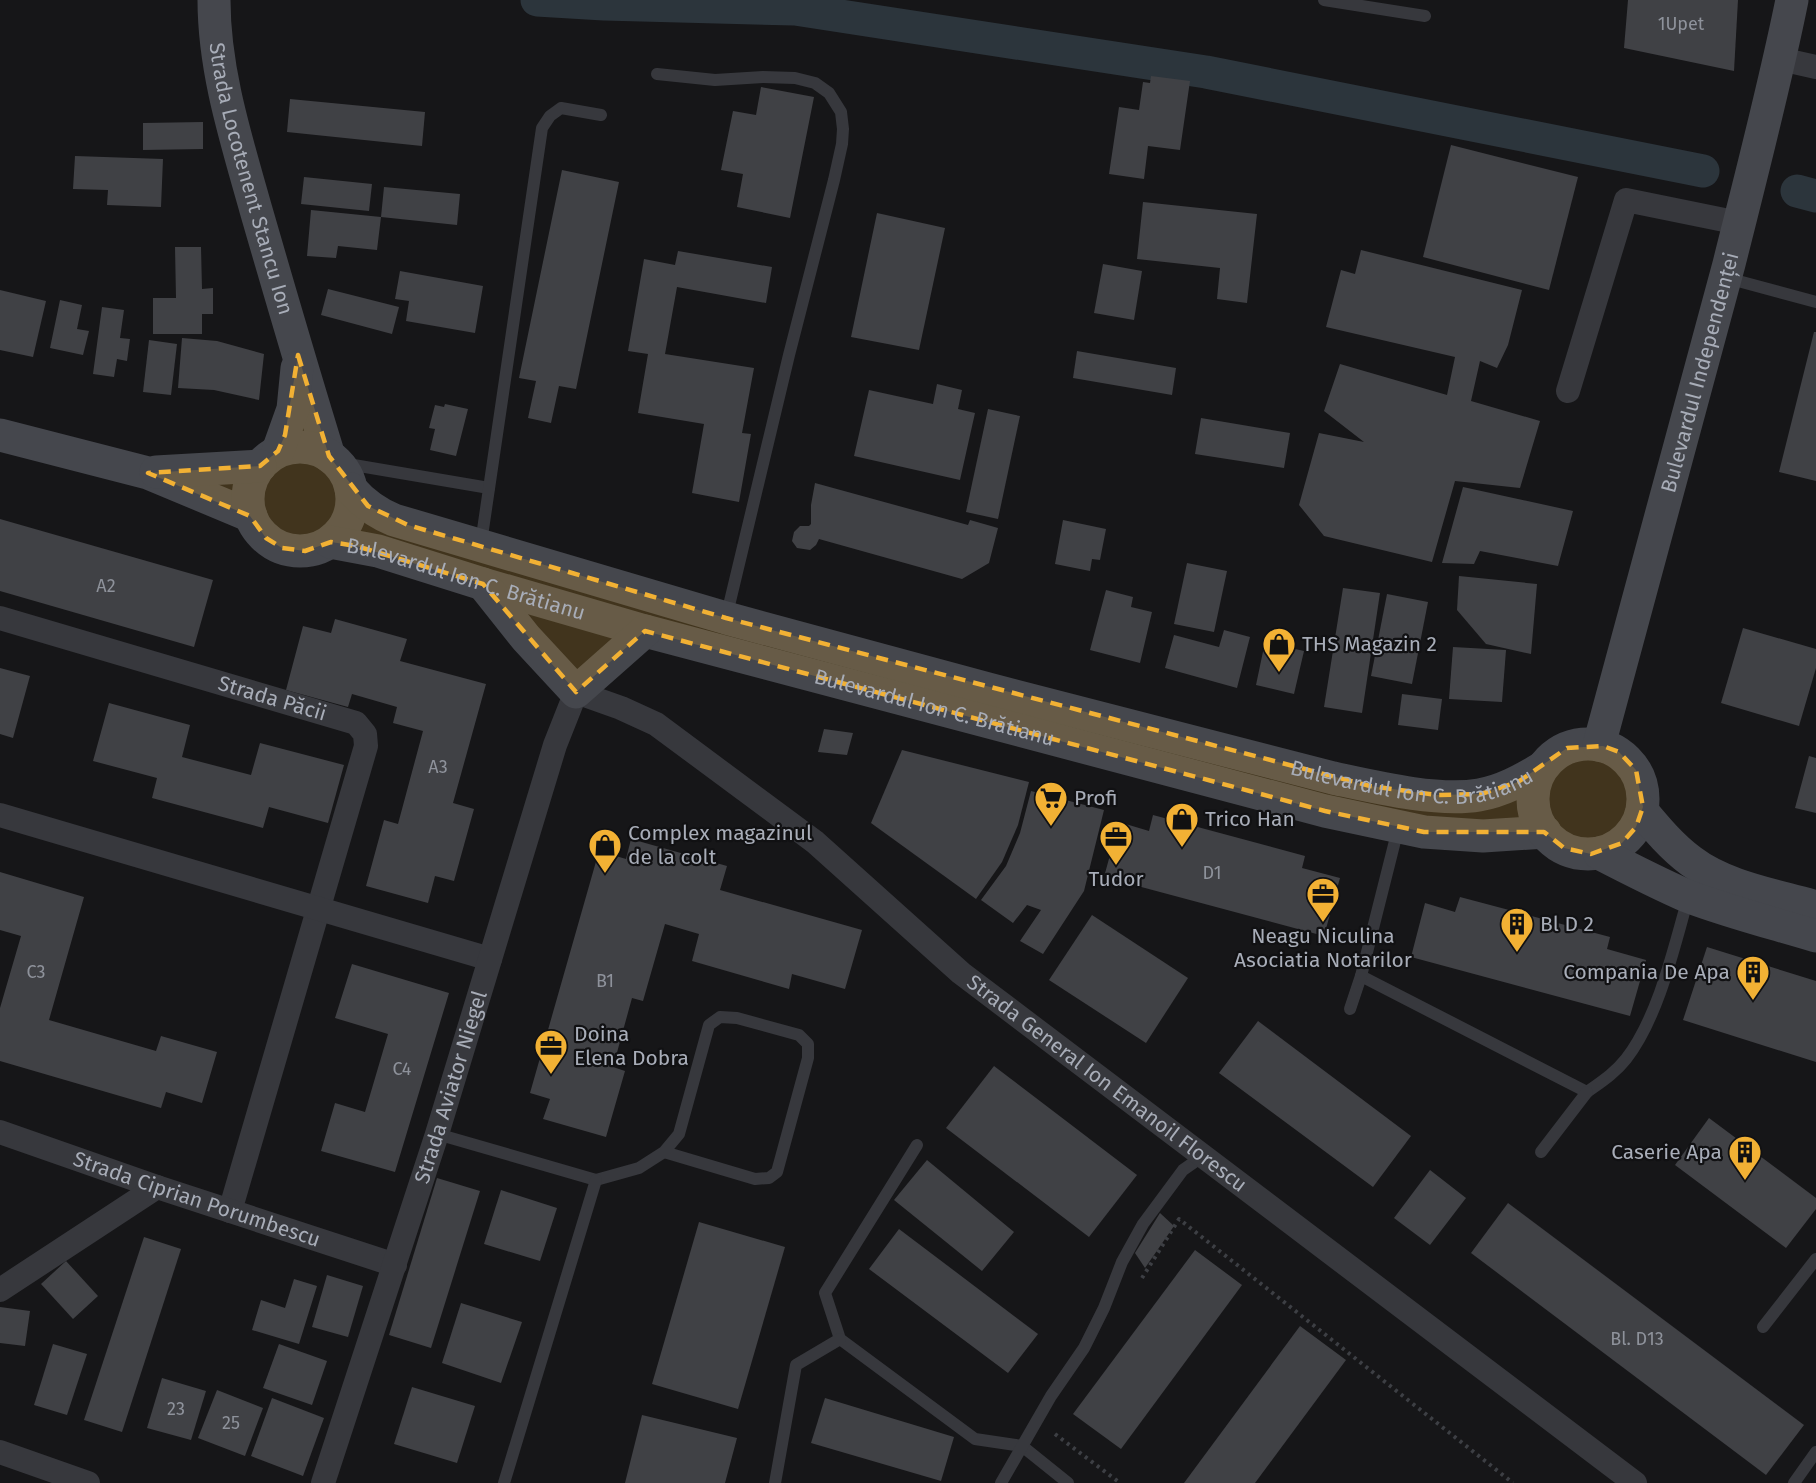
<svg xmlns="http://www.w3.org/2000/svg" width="1816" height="1483" viewBox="0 0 1816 1483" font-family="'Fira Sans',sans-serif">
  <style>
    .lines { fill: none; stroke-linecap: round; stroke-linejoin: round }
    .canal { stroke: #2c353c; stroke-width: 33 }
    .building { fill: #404145 }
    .path { stroke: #3d3f44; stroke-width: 4; stroke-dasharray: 3 4.5; stroke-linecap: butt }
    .lane { stroke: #37383d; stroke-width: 12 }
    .street { stroke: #37383d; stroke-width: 24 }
    .secondary { stroke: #45474d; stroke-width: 33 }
    .marked { fill: #f2b134; fill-opacity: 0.2; stroke: #f2b134; stroke-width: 4.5; stroke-dasharray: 12 8; stroke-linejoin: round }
    .labels { text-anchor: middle; stroke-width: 4.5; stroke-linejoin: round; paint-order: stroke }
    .number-label { font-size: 18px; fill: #8e929b }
    .street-label { font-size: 21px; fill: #a8adb8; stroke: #111113 }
    .poi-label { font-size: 21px; fill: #a8adb8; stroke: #111113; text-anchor: start }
  </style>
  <rect width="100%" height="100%" fill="#161618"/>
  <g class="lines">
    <g class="canal">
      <polyline points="537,0 604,4 795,9 1206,72 1703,171"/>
      <polyline points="1797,191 1816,196"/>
    </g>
  </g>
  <g class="building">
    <polygon points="1628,0 1738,0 1734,71 1624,48"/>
    <polygon points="1151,76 1190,81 1180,150 1148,146 1144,179 1109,174 1119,107 1139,110 1143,82 1150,83"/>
    <polygon points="761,87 814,97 790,218 737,207 743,174 721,170 733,111 756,115"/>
    <polygon points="290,99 425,112 422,146 287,132"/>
    <polygon points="203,122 203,149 143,150 143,123"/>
    <polygon points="1451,145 1578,177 1549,290 1423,257"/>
    <polygon points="75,156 163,159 161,207 107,205 108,190 73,189"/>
    <polygon points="562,170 619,182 576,389 559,386 551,423 528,418 536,381 519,378"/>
    <polygon points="304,177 372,184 369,211 301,204"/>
    <polygon points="384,187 460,194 457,225 381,217"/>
    <polygon points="1143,202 1257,214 1247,303 1217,299 1220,268 1137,259"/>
    <polygon points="311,210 381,217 377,250 338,246 336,258 307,256"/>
    <polygon points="877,213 945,228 919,350 851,337"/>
    <polygon points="175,247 201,247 202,289 213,288 213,314 202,314 202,334 153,334 153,298 176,298"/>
    <polygon points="1361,250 1522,290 1508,345 1497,368 1480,361 1471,401 1540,421 1520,488 1455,481 1432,562 1324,536 1299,505 1319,433 1364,442 1324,411 1340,364 1447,395 1455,357 1326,327 1341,270 1355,274"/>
    <polygon points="678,251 772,267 766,303 677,287 665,354 754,368 742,433 751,434 739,502 692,493 704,424 638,413 648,354 628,351 644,259 675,265"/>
    <polygon points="1103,264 1142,271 1134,320 1094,313"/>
    <polygon points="400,271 483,286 475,333 406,321 409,301 395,299"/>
    <polygon points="328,289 399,307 392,334 321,315"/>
    <polygon points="0,290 46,301 33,357 0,350"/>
    <polygon points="60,300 82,305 77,329 89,331 83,355 50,348"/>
    <polygon points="102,307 124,310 120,338 130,339 127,361 117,359 114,377 93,374"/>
    <polygon points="1814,332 1816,332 1816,481 1779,472"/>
    <polygon points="182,338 217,341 264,354 259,400 214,390 178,388"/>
    <polygon points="149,340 177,344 171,395 143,392"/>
    <polygon points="1077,351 1176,368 1172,395 1073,378"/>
    <polygon points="937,384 962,390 958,409 975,413 960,480 854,456 869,390 933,404"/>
    <polygon points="445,404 468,409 456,456 430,450 435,429 429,428 435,405 444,407"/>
    <polygon points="988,409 1020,416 998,519 966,512"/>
    <polygon points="1201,418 1290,433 1284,468 1195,454"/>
    <polygon points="815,483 968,525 970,520 998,528 989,563 962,579 819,539 816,545 810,550 797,548 792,541 794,532 800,526 809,526 811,524 811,505"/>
    <polygon points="1463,487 1573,511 1558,566 1480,551 1474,564 1442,563"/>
    <polygon points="0,519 213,580 194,647 0,591"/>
    <polygon points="1063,520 1106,529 1100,560 1092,559 1090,571 1055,564"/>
    <polygon points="1187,563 1227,571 1214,632 1174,624"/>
    <polygon points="1459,576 1537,584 1531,654 1486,644 1457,610"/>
    <polygon points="1343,588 1380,593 1362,713 1324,707"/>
    <polygon points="1106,590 1133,597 1131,607 1152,612 1140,663 1090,650"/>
    <polygon points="1387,594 1428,602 1412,684 1371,676"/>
    <polygon points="335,619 407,639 400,661 486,684 453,803 474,809 454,881 435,876 428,903 366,886 384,820 398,824 423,731 393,723 397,707 352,694 348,707 286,690 303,626 331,633"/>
    <polygon points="1743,628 1816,649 1816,668 1799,726 1721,703"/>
    <polygon points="1224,630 1250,637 1237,688 1165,668 1174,635 1219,647"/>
    <polygon points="1265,642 1304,651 1294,694 1256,685"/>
    <polygon points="1453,647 1506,650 1502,702 1449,699"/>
    <polygon points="0,668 30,676 13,738 0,734"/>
    <polygon points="1402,694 1442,699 1438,730 1398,725"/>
    <polygon points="109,703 190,725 182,757 251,775 260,743 344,765 328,823 269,807 263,828 152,798 157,778 93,761"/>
    <polygon points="824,729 853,733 847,755 818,752"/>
    <polygon points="902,750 1029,782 1018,825 1002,862 976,899 871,823"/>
    <polygon points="1809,756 1816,758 1816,813 1795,808"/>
    <polygon points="1031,791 1104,810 1084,891 1043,954 1020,941 1041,910 1027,905 1013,923 981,900 1006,866 1020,833"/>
    <polygon points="1153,815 1305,856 1302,868 1340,878 1324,936 1104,877 1119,822 1149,831"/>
    <polygon points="631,839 727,866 720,890 862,930 845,989 792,974 789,989 692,961 699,934 665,924 643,1001 632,998 613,1067 625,1071 606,1137 543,1119 550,1099 530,1093 599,851 626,859"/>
    <polygon points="0,872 84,897 49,1020 156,1051 161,1036 217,1052 202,1103 166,1092 161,1108 0,1061 0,1008 21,936 0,930"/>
    <polygon points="1460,897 1610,937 1607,949 1646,960 1630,1016 1411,957 1425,903 1455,912"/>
    <polygon points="1092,915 1188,978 1146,1043 1049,980"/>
    <polygon points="1707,947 1816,981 1816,1062 1683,1020"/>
    <polygon points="352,964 449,993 395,1172 321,1151 335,1103 365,1112 388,1034 335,1018"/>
    <polygon points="1258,1021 1411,1136 1373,1187 1219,1073"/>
    <polygon points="994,1066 1137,1175 1089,1237 946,1128"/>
    <polygon points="1709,1118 1816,1198 1816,1209 1786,1248 1675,1165"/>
    <polygon points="927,1160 1014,1232 982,1271 894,1200"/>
    <polygon points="1430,1170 1466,1198 1430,1245 1394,1218"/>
    <polygon points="437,1178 480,1191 431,1348 389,1335"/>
    <polygon points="501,1190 557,1208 540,1261 484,1244"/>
    <polygon points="1508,1203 1804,1425 1766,1475 1471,1253"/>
    <polygon points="1160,1213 1174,1226 1145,1268 1135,1253"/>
    <polygon points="699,1222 785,1247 738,1409 652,1384"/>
    <polygon points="899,1229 1038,1334 1008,1373 869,1269"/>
    <polygon points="144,1237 181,1249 122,1432 84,1420"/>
    <polygon points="1195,1250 1242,1285 1121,1449 1073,1414"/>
    <polygon points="66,1261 98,1296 73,1319 41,1284"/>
    <polygon points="327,1275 363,1286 348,1337 312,1327"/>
    <polygon points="294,1279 317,1286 299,1344 252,1330 261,1300 285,1308"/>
    <polygon points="461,1303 522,1322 501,1383 442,1363"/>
    <polygon points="0,1307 30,1311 25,1346 0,1343"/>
    <polygon points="1300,1326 1346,1360 1255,1483 1184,1483"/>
    <polygon points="53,1344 87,1354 67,1415 34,1405"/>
    <polygon points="279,1344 327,1361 312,1405 263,1388"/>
    <polygon points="162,1378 206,1391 191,1440 147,1428"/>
    <polygon points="412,1387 475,1406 457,1463 394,1444"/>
    <polygon points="217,1390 263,1408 245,1456 198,1438"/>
    <polygon points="272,1398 324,1418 303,1476 251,1456"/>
    <polygon points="825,1398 954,1437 941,1481 811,1443"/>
    <polygon points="642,1415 737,1438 725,1483 625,1483"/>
  </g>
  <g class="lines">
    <g class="path">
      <polyline points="1142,1278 1179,1219 1513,1483"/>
      <polyline points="1055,1434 1120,1483"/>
    </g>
    <g class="lane">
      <polyline points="1324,0 1425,16"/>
      <polyline points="657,74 715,80 763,77 795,78 815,83 829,93 841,112 843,129 842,144 834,180 789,355 726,618"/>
      <polyline points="1727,278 1816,302"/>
      <polyline points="336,462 489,488"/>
      <polyline points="481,543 542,128 550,116 561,108 601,115"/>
      <path d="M1361,976l226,116c14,-10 28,-19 39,-33 32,-41 48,-111 62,-161"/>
      <polyline points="1350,1009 1361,976 1398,829"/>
      <polyline points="437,1134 596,1180 639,1168 664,1152 679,1134 709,1025 720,1017 737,1018 799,1035 808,1044 808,1058 777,1172 769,1178 755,1179 664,1152"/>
      <polyline points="917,1145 825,1293 840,1339 975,1439 1022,1446 1068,1483"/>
      <polyline points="1541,1152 1587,1092"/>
      <polyline points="1763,1327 1816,1259"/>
      <polyline points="504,1483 596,1180"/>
      <polyline points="775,1483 796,1365 840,1339"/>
      <polyline points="1001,1483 1051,1396 1084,1348 1104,1308 1122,1262 1143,1224 1183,1170 1203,1156"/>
      <polyline points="1794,1483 1816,1452"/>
    </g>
    <g class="street">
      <polyline points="1780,59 1816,67"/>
      <polyline points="1568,391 1626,200 1739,223"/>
      <path id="s1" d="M0,618l356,105 9,11 1,12 -136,465"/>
      <polyline points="0,815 490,959"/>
      <path id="s2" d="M0,1132l157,55 238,78"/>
      <polyline points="0,1290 157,1187"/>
      <polyline points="0,1452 88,1483"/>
      <path id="s3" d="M323,1483l114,-349 118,-389 21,-53 45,16 35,16 159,118 146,131 674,510"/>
    </g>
    <g class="secondary">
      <path id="s4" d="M214,0c0,72 23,142 42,210 24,83 48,165 73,246"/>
      <polyline points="0,435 148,473 251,516"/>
      <circle cx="300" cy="499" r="52"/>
      <polyline points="278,451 293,409 297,368"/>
      <polyline points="156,472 260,466"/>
      <path id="s5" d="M351,489c13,15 26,24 43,31l332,98 262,71 345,89c42,9 104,24 146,17 23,-4 43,-15 63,-27"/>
      <path id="s6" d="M330,542l48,9 105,33 162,47 680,180 99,21 59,4 62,-4"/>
      <polyline points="483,584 526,638 576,692 645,631"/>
      <circle cx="1588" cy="799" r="55"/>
      <path id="s7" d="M1599,745c43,-160 88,-320 130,-481 22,-88 45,-175 63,-264"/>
      <path d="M1642,811c15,18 30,36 49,50 34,26 84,34 125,46"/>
      <path d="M1599,853c29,15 58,30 88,43 42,16 86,27 129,40"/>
    </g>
  </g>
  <path class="marked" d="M298,355l31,101 39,50 40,19 318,93 644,168 67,9 44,-1 37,-12 49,-34 36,-2 16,6 17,18 7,37 -7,20 -14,16 -31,11 -27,-6 -20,-16h-120l-99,-21 -680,-180 -69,61 -93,-108 -127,-38 -25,-4 -26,9 -23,-3 -16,-10 -16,-22 -102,-43 112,-7 18,-15 7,-16z"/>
  <defs>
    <symbol id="shop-pin" viewBox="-11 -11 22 30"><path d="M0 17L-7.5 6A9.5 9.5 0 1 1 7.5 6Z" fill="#f2b134" stroke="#111113"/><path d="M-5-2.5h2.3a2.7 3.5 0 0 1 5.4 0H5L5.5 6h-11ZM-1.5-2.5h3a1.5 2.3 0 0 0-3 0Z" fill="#111"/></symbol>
    <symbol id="supermarket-pin" viewBox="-11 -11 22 30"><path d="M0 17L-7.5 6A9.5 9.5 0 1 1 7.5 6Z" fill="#f2b134" stroke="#111113"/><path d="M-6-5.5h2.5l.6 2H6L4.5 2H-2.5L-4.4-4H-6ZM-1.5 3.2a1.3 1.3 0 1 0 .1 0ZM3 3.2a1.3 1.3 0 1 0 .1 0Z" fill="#111"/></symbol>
    <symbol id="office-pin" viewBox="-11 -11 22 30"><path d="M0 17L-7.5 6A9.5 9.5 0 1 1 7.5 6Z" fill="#f2b134" stroke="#111113"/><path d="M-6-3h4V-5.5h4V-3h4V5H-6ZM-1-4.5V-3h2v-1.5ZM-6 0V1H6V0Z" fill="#111"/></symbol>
    <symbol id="building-pin" viewBox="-11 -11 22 30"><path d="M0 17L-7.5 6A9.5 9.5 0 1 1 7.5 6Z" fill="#f2b134" stroke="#111113"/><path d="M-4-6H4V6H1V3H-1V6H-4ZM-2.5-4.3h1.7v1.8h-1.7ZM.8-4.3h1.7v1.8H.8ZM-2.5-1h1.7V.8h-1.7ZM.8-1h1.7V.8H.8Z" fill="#111"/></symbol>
  </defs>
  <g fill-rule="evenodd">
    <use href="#shop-pin" x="1260" y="625" width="38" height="52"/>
    <use href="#supermarket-pin" x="1032" y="779" width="38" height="52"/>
    <use href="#shop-pin" x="1163" y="800" width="38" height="52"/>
    <use href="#office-pin" x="1097" y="818" width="38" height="52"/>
    <use href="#shop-pin" x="586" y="826" width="38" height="52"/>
    <use href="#office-pin" x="1304" y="875" width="38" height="52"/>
    <use href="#building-pin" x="1498" y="905" width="38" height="52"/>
    <use href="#building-pin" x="1734" y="953" width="38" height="52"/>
    <use href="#office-pin" x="532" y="1027" width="38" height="52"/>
    <use href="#building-pin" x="1726" y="1133" width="38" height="52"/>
  </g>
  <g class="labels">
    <g class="number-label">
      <text x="1681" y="30">1Upet</text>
      <text x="106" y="592">A2</text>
      <text x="438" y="773">A3</text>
      <text x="1212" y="879">D1</text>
      <text x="36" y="978">C3</text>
      <text x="605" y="987">B1</text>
      <text x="402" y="1075">C4</text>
      <text x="1637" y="1345">Bl. D13</text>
      <text x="176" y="1415">23</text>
      <text x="231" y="1429">25</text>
    </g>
    <g class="street-label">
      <text dy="7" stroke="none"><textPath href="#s4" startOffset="183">Strada Locotenent Stancu Ion</textPath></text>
      <text dy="7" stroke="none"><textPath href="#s7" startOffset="386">Bulevardul Independenței</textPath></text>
      <text dy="7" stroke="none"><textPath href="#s6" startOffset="141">Bulevardul Ion C. Brătianu</textPath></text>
      <text dy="7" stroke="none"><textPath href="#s1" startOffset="284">Strada Păcii</textPath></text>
      <text dy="7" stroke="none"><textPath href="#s6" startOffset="627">Bulevardul Ion C. Brătianu</textPath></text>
      <text dy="7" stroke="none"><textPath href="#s5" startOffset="1108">Bulevardul Ion C. Brătianu</textPath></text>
      <text dy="7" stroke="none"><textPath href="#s3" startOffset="1494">Strada General Ion Emanoil Florescu</textPath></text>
      <text dy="7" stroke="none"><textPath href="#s3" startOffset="416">Strada Aviator Niegel</textPath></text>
      <text dy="7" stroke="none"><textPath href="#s2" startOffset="208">Strada Ciprian Porumbescu</textPath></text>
    </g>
    <g class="poi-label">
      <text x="1302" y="651">THS Magazin 2</text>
      <text x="1074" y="805">Profi</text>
      <text x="1205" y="826">Trico Han</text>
      <text x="628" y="840">Complex magazinul<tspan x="628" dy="24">de la colt</tspan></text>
      <text x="1116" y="886" text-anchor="middle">Tudor</text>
      <text x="1540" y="931">Bl D 2</text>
      <text x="1323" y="943" text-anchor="middle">Neagu Niculina<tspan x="1323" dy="24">Asociatia Notarilor</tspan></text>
      <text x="1730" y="979" text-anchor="end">Compania De Apa</text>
      <text x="574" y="1041">Doina<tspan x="574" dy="24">Elena Dobra</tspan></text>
      <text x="1722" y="1159" text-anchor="end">Caserie Apa</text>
    </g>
  </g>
</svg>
